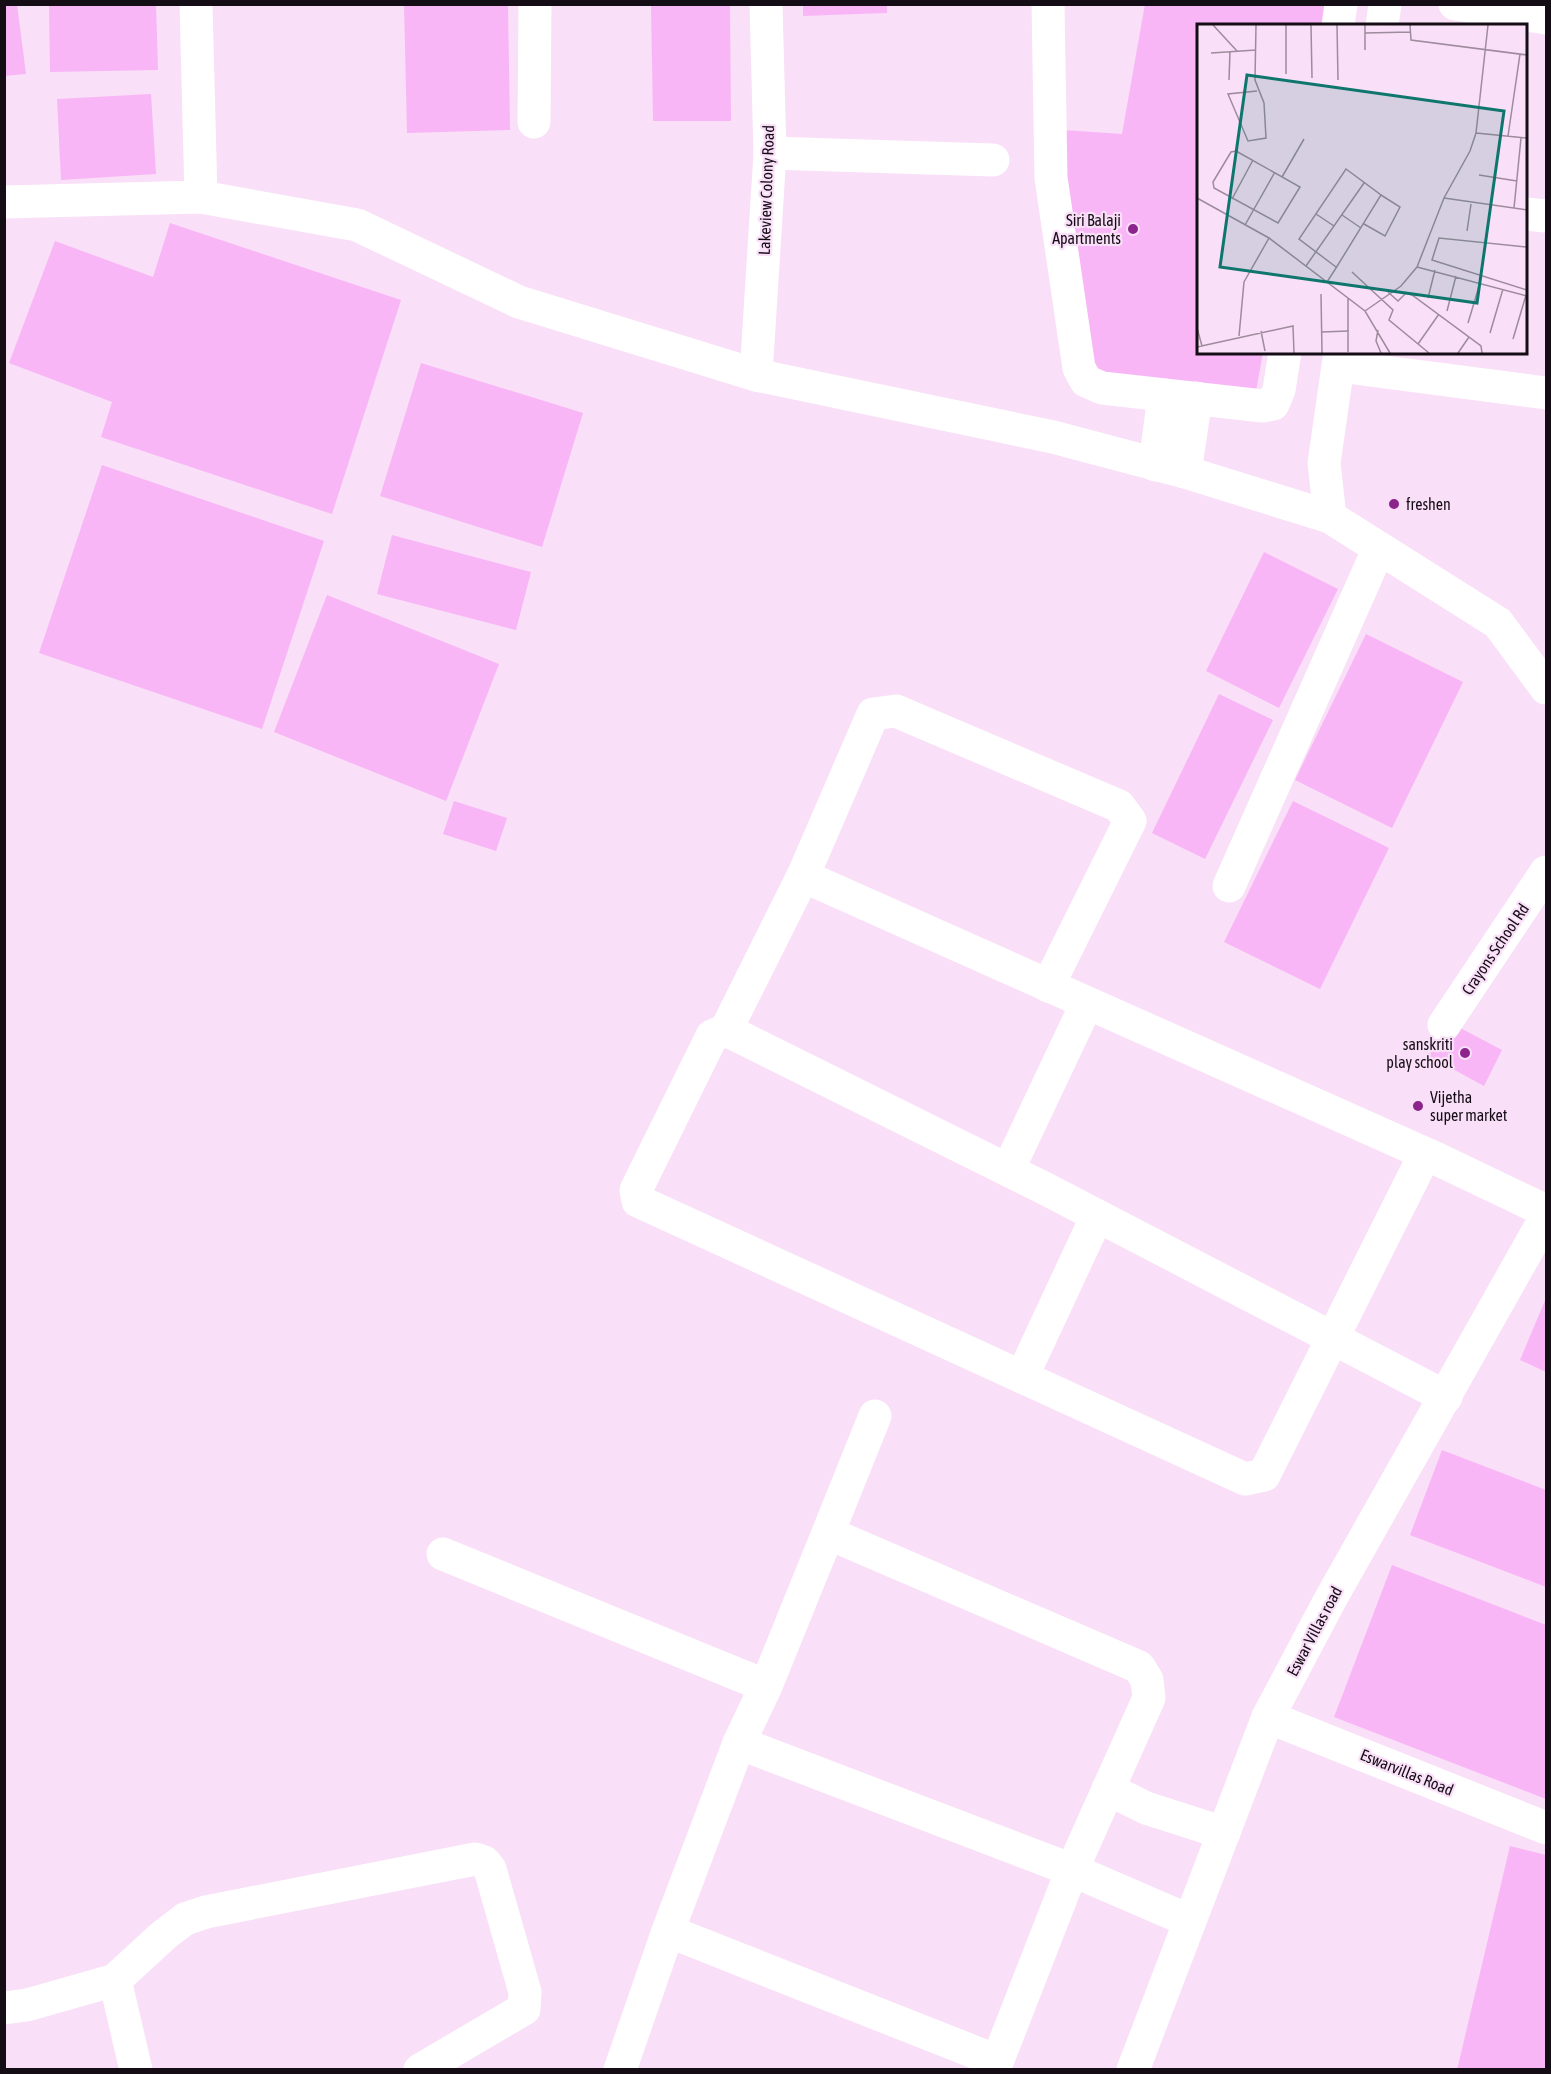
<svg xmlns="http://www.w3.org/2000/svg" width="1551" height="2074" viewBox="0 0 1551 2074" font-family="'Asap Condensed',sans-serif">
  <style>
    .building { fill: #f9b6f6 }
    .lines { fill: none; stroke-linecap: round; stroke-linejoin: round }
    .minor { stroke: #fff; stroke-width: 33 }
    .poi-dot { fill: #8b248b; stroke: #f9dff7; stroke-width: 2 }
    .labels { text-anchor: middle; stroke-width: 4.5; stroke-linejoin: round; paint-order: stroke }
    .street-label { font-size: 16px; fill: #150d15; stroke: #f9dff7 }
    .poi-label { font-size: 16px; fill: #150d15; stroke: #f9dff7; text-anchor: end }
    .inset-road { fill: none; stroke: #9e8b9d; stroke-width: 1.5 }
    .view { fill: #0f766e; fill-opacity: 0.15; stroke: #0f766e; stroke-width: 3 }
    .inset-edge { fill: none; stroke: #150d15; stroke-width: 3 }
  </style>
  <rect width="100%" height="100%" fill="#f9dff7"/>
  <g class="building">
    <polygon points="4,4 17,4 26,74 4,76"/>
    <polygon points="49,4 156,4 158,70 50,72"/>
    <polygon points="404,4 508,4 510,130 407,133"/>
    <polygon points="651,4 730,4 731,121 653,121"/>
    <polygon points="803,4 887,4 887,13 803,16"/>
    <polygon points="1145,4 1325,4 1323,26 1198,26 1198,352 1263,352 1255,397 1089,376 1060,171 1063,130 1122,134"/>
    <polygon points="151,94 156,174 61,180 57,99"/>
    <polygon points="170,223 401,300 332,514 101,437 112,402 9,363 55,241 153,277"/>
    <polygon points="421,363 583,413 542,547 380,496"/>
    <polygon points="102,465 324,541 262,729 39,653"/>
    <polygon points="392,535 531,572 516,630 377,594"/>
    <polygon points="1264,552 1338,589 1279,708 1206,671"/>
    <polygon points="327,595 499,664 446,801 274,732"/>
    <polygon points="1366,634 1463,682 1392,828 1295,780"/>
    <polygon points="1219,694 1273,720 1205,859 1152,833"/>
    <polygon points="454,801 507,818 496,851 443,834"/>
    <polygon points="1293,801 1389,848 1320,989 1224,942"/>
    <polygon points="1447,1021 1502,1050 1484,1086 1429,1056"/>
    <polygon points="1546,1298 1546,1372 1520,1360"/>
    <polygon points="1442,1450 1546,1490 1546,1587 1410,1535"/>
    <polygon points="1392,1565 1546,1625 1546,1799 1334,1717"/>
    <polygon points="1510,1846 1546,1855 1546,2070 1457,2070"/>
  </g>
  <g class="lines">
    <g class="minor">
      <polyline points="196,4 201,197"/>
      <polyline points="1048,4 1051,178 1079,368 1086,381 1102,388 1263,406 1273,404 1279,390 1285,352"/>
      <polyline points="1455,4 1546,18"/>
      <polyline points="1338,26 1341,4"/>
      <polyline points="1382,26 1385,4"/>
      <polyline points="534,122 535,4"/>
      <polyline points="770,153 993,160"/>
      <polyline points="4,202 201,197 357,225 519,302 756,375 1053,437 1185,472 1330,517 1498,623 1546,688"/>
      <polyline points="1526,214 1546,216"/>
      <polyline points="1339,366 1546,393"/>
      <polyline points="756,375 770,153 766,4"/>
      <polyline points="1155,465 1164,395"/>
      <polyline points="1185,472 1196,398"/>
      <polyline points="1330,517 1324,463 1340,352"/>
      <polyline points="803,876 873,714 896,711 1119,806 1130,821 1048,986"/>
      <polyline points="1229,886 1379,548"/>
      <polyline points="1444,1025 1546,872"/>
      <polyline points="726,1030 1044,1188 1446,1397"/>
      <polyline points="1425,1154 1264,1475 1245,1479 638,1201 636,1190 712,1036 726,1030 803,876 1433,1157 1546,1211"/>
      <polyline points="1008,1170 1087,1003"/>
      <polyline points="1022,1377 1097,1216"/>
      <polyline points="828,1533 875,1416"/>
      <polyline points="443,1554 766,1686"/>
      <polyline points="1268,1717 1546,1828"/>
      <polyline points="739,1743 1072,1870 1190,1921"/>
      <polyline points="1108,1789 1146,1808 1224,1833"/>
      <polyline points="668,1931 997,2061"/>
      <polyline points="115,1980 136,2070"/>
      <polyline points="4,2008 27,2005 115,1980 164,1935 185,1919 206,1912 475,1859 484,1862 490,1869 525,1992 524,2009 420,2070"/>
      <polyline points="620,2070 668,1931 739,1743 766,1686 828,1533 1139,1667 1147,1680 1149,1698 1072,1870 994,2070"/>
      <polyline points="1133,2070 1268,1717 1330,1600 1546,1217"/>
    </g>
  </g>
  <g class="poi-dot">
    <circle cx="1133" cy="229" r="6"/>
    <circle cx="1394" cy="504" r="6"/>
    <circle cx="1465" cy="1053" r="6"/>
    <circle cx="1418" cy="1106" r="6"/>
  </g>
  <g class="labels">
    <g class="street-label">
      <text transform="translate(766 190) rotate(-88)" y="6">Lakeview Colony Road</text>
      <text transform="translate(1495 949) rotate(-56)" y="6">Crayons School Rd</text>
      <text transform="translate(1314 1631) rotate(-62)" y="6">Eswar Villas road</text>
      <text transform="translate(1407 1772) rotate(22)" y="6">Eswarvillas Road</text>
    </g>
    <g class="poi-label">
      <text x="1121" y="226">Siri Balaji<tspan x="1121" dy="18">Apartments</tspan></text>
      <text x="1406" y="510" text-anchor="start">freshen</text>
      <text x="1453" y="1050">sanskriti<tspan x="1453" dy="18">play school</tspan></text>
      <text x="1430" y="1103" text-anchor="start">Vijetha<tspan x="1430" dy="18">super market</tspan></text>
    </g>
  </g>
  <g transform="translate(1197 24)">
    <rect width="330" height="330" fill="#f9dff7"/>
    <path class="inset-road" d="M16,1l24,26M59,1l-1,55 9,23 2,35 -18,3 -20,-47 29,-3M89,1v49M114,1l1,53M140,1l1,55M168,1v25M213,1l1,15 116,15M168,9l46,-1M14,29l45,-3M32,56l1,-29M279,109l51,5M311,112l12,-82M39,127l64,36 -22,36 -64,-35 -1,-6 18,-30zM282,151l38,6M85,153l22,-38M0,174l72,40 96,73 25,42M247,174l83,12M35,175l21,-39M317,184l7,-70M119,190l18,12M145,191l19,13M167,200l21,12 15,-29 -19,-12M48,201l30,-53M270,207l4,-27M330,223l-88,-9 -7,22 95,30M109,242l58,-83M220,243l110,29M155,248l41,38 -4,10 40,33M130,258l9,-14 45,-73 -35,-26 -47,70 37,28M191,268l10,9 8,-8 6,2 69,51 1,7M124,270l1,59M151,274v54M231,274l7,-28M168,287l36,-25 16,-19 27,-69 26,-47 6,-18 12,-108M250,287l9,-35M271,299l12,-40M0,304l5,18M181,306l-2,11 5,12M64,307l4,20M124,308l28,-1M293,309l13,-44M42,312l5,-54 25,-44M316,315l13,-44M221,320l21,-30M0,323l96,-21 1,27M261,329l11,-16"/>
    <path class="view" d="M50,51l257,36 -27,192 -257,-36z"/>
    <rect width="330" height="330" class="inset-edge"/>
  </g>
  <rect width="1551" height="2074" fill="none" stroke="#150d15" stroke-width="12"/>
</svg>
